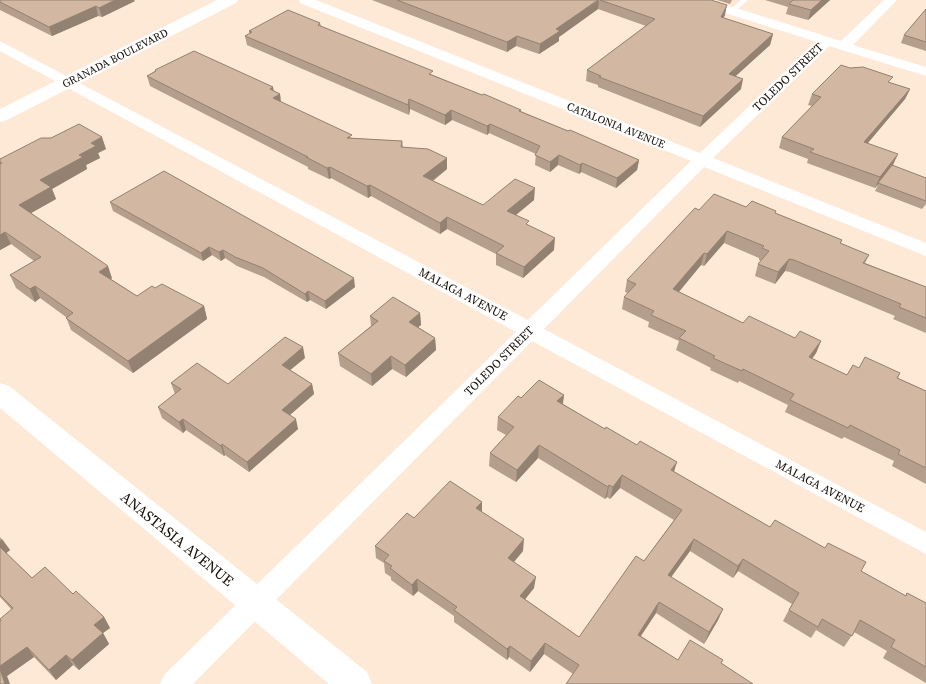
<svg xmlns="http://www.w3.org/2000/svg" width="926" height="684" viewBox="0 0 926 684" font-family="'Source Serif 4',serif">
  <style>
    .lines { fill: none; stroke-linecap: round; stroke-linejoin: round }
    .service { fill: #fff; fill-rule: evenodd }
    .minor { fill: #fff; fill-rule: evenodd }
    .tertiary { fill: #fff; fill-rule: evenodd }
    .wall { fill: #b59e8b }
    .shaded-wall { fill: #938171 }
    .building { fill: #d2b8a2; stroke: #938171 }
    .labels { text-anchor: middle; stroke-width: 5; stroke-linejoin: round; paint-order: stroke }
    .far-street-label { font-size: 11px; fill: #160d06; stroke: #fff }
    .street-label { font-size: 12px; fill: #160d06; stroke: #fff }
    .near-street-label { font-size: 15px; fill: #160d06; stroke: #fff }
  </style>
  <rect width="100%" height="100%" fill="#fee8d6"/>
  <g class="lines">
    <polygon class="service" points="741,0 748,0 734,12 730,12 730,10"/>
    <polygon class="minor" points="299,0 316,0 700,153 817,42 693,3 692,0 711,0 841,41 884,0 897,0 853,45 926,67 926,76 829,46 713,158 926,243 926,256 704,167 544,329 926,532 926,554 532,341 193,684 160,684 164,675 516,332 0,51 0,41 528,320 691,161 300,3"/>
    <g class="tertiary">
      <polygon points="217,0 238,0 236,3 7,120 0,122 0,109"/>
      <polygon points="0,383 9,386 367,672 372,684 329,684 0,408"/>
    </g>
  </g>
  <g class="wall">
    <polygon points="0,0 135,1 102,17 98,16 52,36 0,10"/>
    <polygon points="372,0 711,0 725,15 723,18 773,34 770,45 735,76 741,89 700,127 598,87 598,85 586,81 587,70 646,26 598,9 559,37 559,41 539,54 516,46 507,52"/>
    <polygon points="717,0 732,0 730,4"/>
    <polygon points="765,0 830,0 808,20 786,14 788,7"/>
    <polygon points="926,9 926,51 901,43 904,35"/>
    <polygon points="320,23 321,26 433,75 639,160 637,170 616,188 581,172 579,174 558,165 550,172 535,165 536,154 489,133 487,135 452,120 445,125 410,109 409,115 247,45 245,36 249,34 249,31"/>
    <polygon points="155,70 274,91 280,94 281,102 352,138 402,141 403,147 447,158 447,169 433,181 483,205 534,200 516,215 529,226 554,250 523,278 496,265 496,254 447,229 440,234 371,196 368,198 331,178 329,179 308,169 308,167 150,86 147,76 155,71"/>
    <polygon points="891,83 910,89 905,99 868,143 893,165 893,166 926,178 926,204 922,209 875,191 878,185 875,188 807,163 808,159 779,148 782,137 812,106 808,105 812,94"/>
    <polygon points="106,149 98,153 100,158 86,165 87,169 52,189 56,199 31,213 112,278 111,279 137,296 155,288 204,306 207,319 133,373 71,330 66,317 40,298 35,302 16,288 10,275 34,261 11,244 0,250 0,159"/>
    <polygon points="110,202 355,287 326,309 310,300 307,302 264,277 237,266 225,258 221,261 212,255 203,261 113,211"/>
    <polygon points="746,207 776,211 775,213 842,240 840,244 869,255 865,263 926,287 926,333 893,319 895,316 790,272 785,271 775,284 755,276 758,264 761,261 759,260 759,258 724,243 704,266 701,265 679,292 743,323 795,338 821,341 816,353 812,359 847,375 859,368 900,373 898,378 926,391 926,484 892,466 894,461 844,437 842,439 785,412 788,405 739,381 738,383 710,370 711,368 676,350 679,341 648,327 649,322 622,309 624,297 628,293 625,292 627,280 699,210"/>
    <polygon points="420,313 421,325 418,327 435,338 436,350 406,377 392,369 372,386 340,366 338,353 371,326 370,316"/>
    <polygon points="305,358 290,370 312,384 314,394 290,415 298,429 249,472 225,455 224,456 186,430 183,433 162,418 158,407 175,394 171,383 228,384"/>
    <polygon points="564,395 563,404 674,472 770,527 861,571 905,596 907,593 926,603 926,683 883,658 887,651 854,632 844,647 816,630 811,638 783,621 792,604 738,571 733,578 690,551 671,577 723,609 718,620 704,644 656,613 641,636 678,660 723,660 573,674 544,654 530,672 509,657 507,660 454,622 454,616 418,591 413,596 391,580 391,577 385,573 384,563 376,558 375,546 414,518 482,502 482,512 523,551 514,562 534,588 525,599 579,637 644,561 674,520 620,488 610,499 607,497 605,499 538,458 516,482 489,466 490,453 506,435 497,430 498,417 521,398"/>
    <polygon points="0,537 10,550 6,553 32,578 73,594 104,617 110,628 103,633 109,644 79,670 73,665 56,680 34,657 7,676 0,684 12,610 0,597"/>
  </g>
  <g class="shaded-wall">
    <polygon points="115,0 134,0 135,1 102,17 99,8"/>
    <polygon points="599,0 598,9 559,37 559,41 539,54 540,44 556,29"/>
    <polygon points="822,0 830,0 808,20 811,10"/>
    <polygon points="727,5 725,15 719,27 721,17"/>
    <polygon points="96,6 98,16 52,36 49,27"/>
    <polygon points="773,34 770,45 727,84 729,74"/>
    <polygon points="517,36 516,46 507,52 507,42"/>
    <polygon points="743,79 741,89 700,127 703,116"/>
    <polygon points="273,87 275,97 280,94 281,105 274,109 270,89"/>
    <polygon points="910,89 905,99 860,152 864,142"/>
    <polygon points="409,99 410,109 409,115 408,105"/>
    <polygon points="451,110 452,120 445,125 445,115"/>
    <polygon points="490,124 489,133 487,135 487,126"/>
    <polygon points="102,137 106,149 98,153 100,158 86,165 87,169 52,189 56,199 24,217 19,205 40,180 79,155 91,143"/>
    <polygon points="898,154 893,165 875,188 880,177"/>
    <polygon points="559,155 558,165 550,172 550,162"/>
    <polygon points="447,158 447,169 424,187 423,176"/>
    <polygon points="639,160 637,170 616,188 617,178"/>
    <polygon points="582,163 581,172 579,174 580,165"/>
    <polygon points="330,167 331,178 329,179 327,168"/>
    <polygon points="370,185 371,196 368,198 367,186"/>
    <polygon points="535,188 534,200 507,222 507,211"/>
    <polygon points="447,217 447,229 440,234 440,223"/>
    <polygon points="727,231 724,243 704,266 707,254"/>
    <polygon points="5,232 11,244 0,250 0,235"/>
    <polygon points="555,238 554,250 523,278 524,267"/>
    <polygon points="209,247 212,255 203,261 201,253"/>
    <polygon points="223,250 225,258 221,261 219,252"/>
    <polygon points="704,253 701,265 671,301 673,289"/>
    <polygon points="789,259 785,271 775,284 778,272"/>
    <polygon points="108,266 112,278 103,284 99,272"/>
    <polygon points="354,278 355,287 326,309 325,301"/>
    <polygon points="35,286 40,298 35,302 30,289"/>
    <polygon points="308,291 310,300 307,302 305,294"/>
    <polygon points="204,306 207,319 133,373 128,361"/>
    <polygon points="420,313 421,325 409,334 409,322"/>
    <polygon points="435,338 436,350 406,377 405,365"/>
    <polygon points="821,341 816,353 804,369 809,357"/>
    <polygon points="303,347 305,358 284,375 282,365"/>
    <polygon points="391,356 392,369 372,386 371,374"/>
    <polygon points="312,384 314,394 284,420 282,410"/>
    <polygon points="564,395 562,407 557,401"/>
    <polygon points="183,419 186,430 183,433 179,422"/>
    <polygon points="296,419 298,429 249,472 247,462"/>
    <polygon points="222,444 225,455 224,456 221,446"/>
    <polygon points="539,445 538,458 516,482 517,470"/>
    <polygon points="677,462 673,475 671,470"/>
    <polygon points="622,475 620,488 610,499 613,487"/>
    <polygon points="609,485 607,497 605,499 608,487"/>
    <polygon points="482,502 482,514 476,508"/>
    <polygon points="2,539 10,550 4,555 0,549 0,541"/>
    <polygon points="524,539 523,551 507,570 508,558"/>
    <polygon points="694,539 690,551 664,587 668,575"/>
    <polygon points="743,559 738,571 733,578 738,566"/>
    <polygon points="536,577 534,588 519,607 520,596"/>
    <polygon points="417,579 418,591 413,596 412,585"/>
    <polygon points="659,602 656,613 634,646 638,635"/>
    <polygon points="723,609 718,620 704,644 709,632"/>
    <polygon points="104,617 110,628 103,633 109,644 79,670 72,660 94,625"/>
    <polygon points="545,643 544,654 530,672 531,661"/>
    <polygon points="510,646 509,657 507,660 507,649"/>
    <polygon points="27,647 34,657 7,676 10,684 5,684 0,669 0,666"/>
    <polygon points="66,655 73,665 56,680 49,670"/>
  </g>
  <g class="building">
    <polygon points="0,0 115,0 99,8 96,6 49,27 0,2"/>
    <polygon points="397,0 598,0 556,29 560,31 540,44 517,36 507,42"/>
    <polygon points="600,0 711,0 727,5 721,17 773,34 729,74 743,79 703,116 599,77 601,76 587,70 655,19"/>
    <polygon points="793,0 822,0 811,10 789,4"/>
    <polygon points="926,9 926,42 904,35"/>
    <polygon points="288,10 320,23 318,25 433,71 429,74 482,95 484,94 521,110 519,111 568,131 570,130 639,160 617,178 582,163 580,165 559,155 550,162 535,155 540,146 490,124 487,126 451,110 445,115 409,99 408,105 245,36 252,32 249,31"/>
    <polygon points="194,51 273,87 270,89 280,94 273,98 352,135 347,138 402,141 401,147 428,149 447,158 423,176 483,205 515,179 535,188 507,211 529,221 526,224 555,238 524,267 496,253 504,246 447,217 440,223 370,185 367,186 330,167 327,168 306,157 308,157 147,76 156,71 155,70"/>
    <polygon points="841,65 850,68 863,67 893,77 888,82 910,89 864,142 898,154 880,177 810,152 814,149 782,137 821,97 812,94"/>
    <polygon points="79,124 102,137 91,143 96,146 79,155 83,157 40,180 51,187 19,205 108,266 99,272 137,296 152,286 155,288 162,284 204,306 128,361 66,318 73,313 35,286 30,289 10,275 41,257 5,232 0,235 0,164 2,163 0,162 0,159 41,138 51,138"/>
    <polygon points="892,165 926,178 926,201 878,183"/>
    <polygon points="164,171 354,278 325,301 308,291 305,294 263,268 235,257 223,250 219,252 209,247 201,253 110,202"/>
    <polygon points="714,194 746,207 752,201 776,211 775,213 842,240 840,243 869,255 863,263 926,287 926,318 899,307 901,304 794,260 789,259 778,272 758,264 769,251 762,248 764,246 727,231 707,254 704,253 673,289 743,323 749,316 795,338 800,331 821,341 809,357 847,375 853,365 859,368 865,357 900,373 897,378 926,391 926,468 898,454 900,450 850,425 848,428 790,400 794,394 743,369 742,371 713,358 715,356 679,338 686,331 651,315 654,311 624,297 636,284 627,280 695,208 699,210"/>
    <polygon points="393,297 420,313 409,322 435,338 405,365 391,356 371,374 338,353 378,321 370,316"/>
    <polygon points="285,337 303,347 282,365 312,384 282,410 296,419 247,462 222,444 221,446 183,419 179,422 158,407 181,389 171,383 197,363 228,384"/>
    <polygon points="539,380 564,395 557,401 605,429 606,427 637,445 640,441 677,462 671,470 770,527 775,520 825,548 828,543 866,562 861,571 906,596 907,593 926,603 926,667 891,647 895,640 860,620 852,636 822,619 818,627 789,610 799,593 743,559 738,566 694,539 668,575 723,609 709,632 659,602 638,635 678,660 690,640 723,660 721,663 753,684 566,684 579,665 545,643 531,661 510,646 507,649 454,610 457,607 417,579 412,585 390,568 392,566 384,561 389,555 375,546 407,513 414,518 450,481 482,502 476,508 524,539 508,558 536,577 520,596 579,637 636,556 644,561 682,510 622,475 613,487 609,485 608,487 539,445 517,470 490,453 514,427 498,417 518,396 521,398"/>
    <polygon points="0,547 32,578 45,567 73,594 76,591 104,617 94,625 103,633 72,660 66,655 49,670 27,647 0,666 0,621 1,621 0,619 13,608 0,595"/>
    <polygon points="0,669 5,684 0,684"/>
  </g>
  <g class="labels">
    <g class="far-street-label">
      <text transform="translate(115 58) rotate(-27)" y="4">GRANADA BOULEVARD</text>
      <text transform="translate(616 125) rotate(22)" y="4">CATALONIA AVENUE</text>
    </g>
    <g class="street-label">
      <text transform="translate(788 77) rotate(-44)" y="4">TOLEDO STREET</text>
      <text transform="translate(463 294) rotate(28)" y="4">MALAGA AVENUE</text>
      <text transform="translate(499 361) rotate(-45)" y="4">TOLEDO STREET</text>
      <text transform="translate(820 486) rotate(28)" y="4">MALAGA AVENUE</text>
    </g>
    <g class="near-street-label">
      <text transform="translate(177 539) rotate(39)" y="5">ANASTASIA AVENUE</text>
    </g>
  </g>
</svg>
